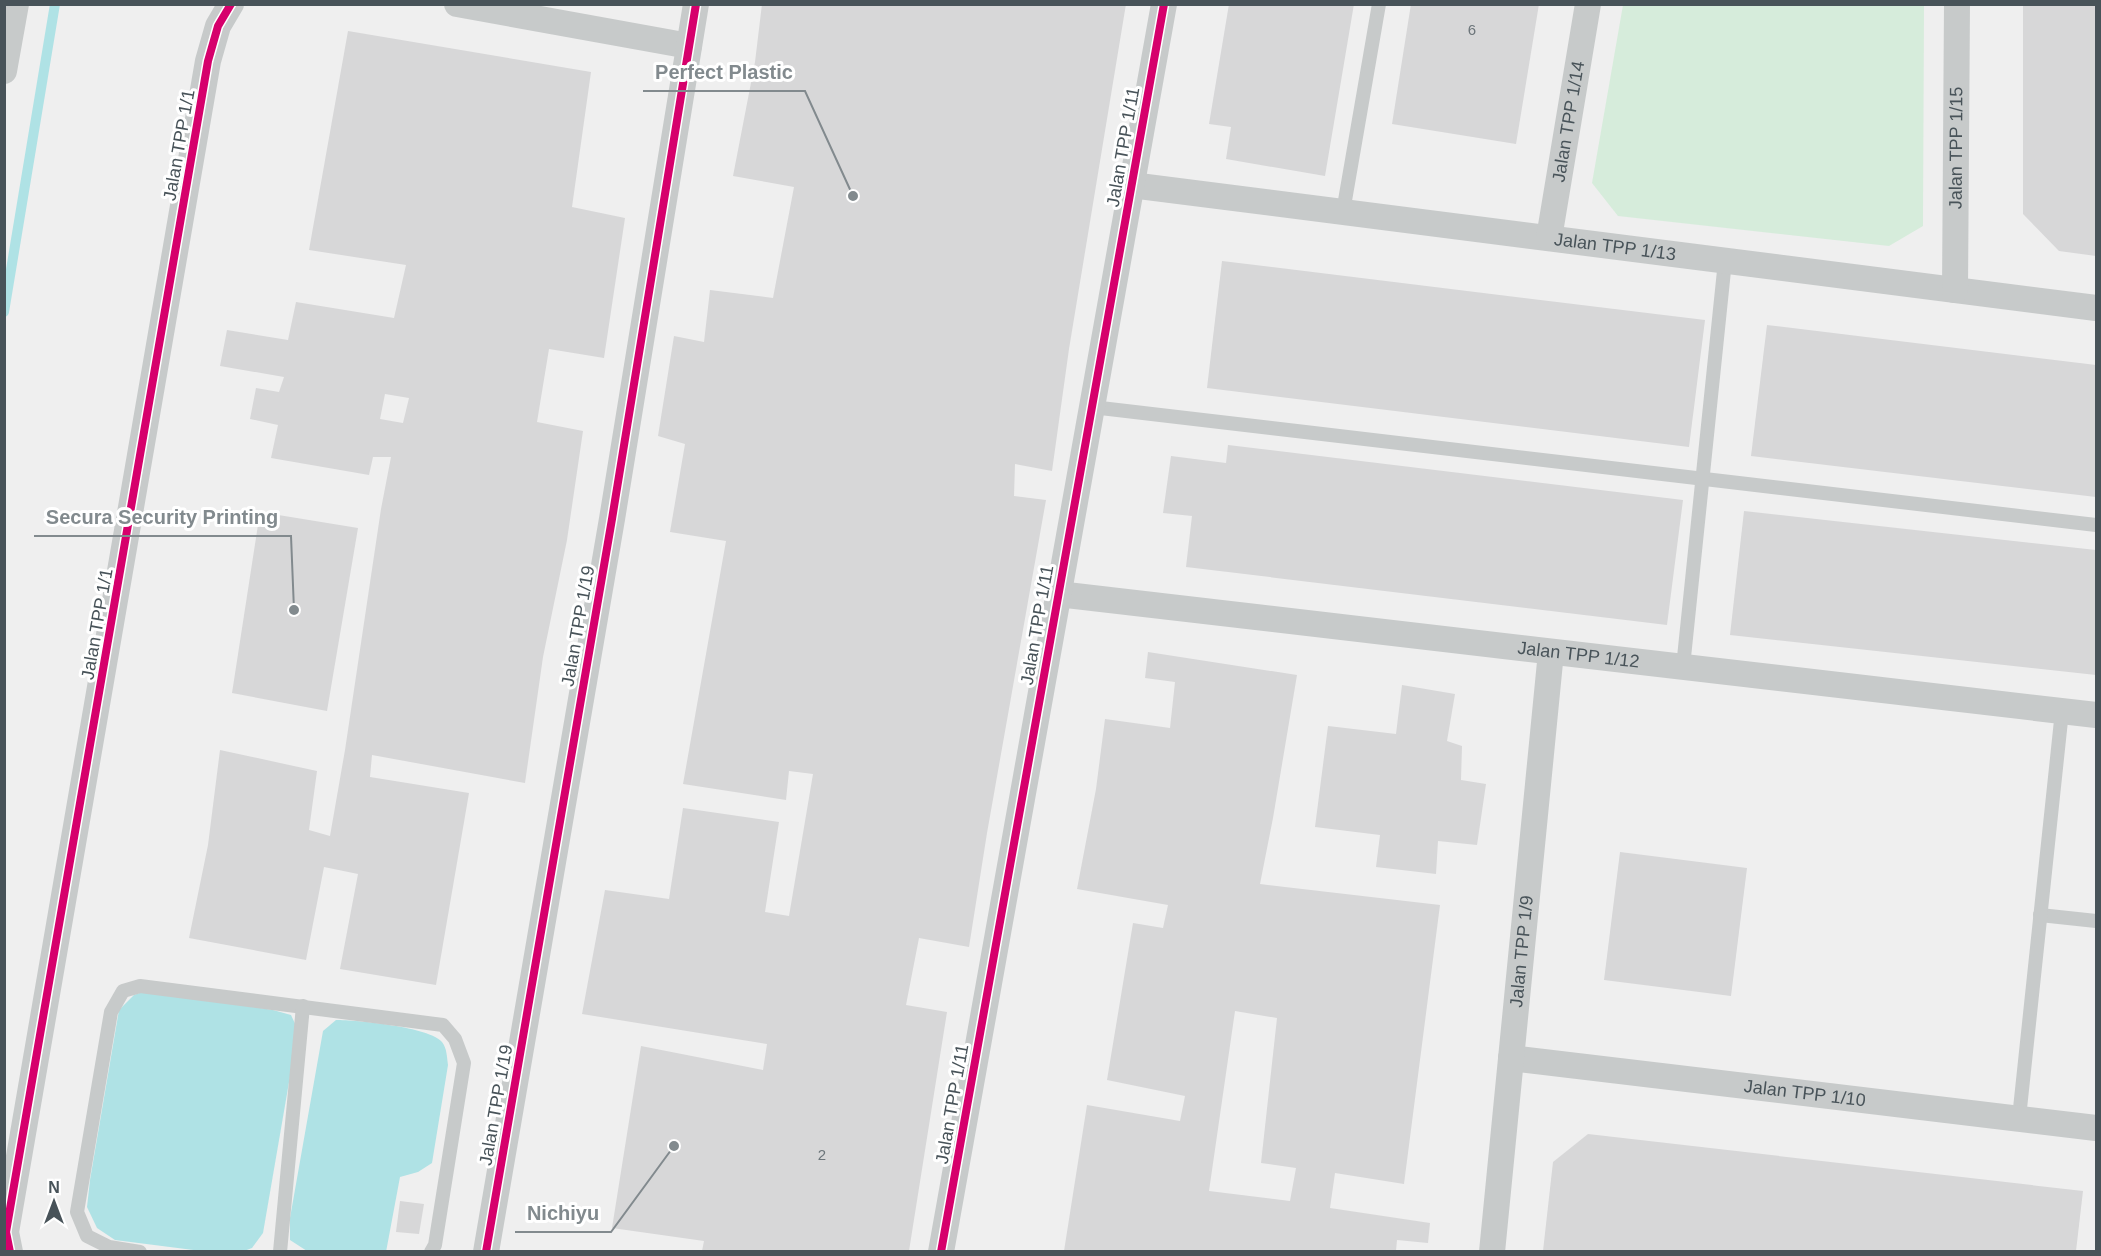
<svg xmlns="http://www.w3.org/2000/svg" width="2101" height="1256" viewBox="0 0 2101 1256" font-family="Arial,sans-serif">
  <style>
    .green { fill: #d6ecdb }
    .water { fill: #afe2e5 }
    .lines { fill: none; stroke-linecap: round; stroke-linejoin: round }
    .stream { stroke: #afe2e5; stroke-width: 10 }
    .building { fill: #d7d7d8; fill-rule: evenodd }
    .lane { stroke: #c7caca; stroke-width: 14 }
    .street { stroke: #c7caca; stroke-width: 26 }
    .cycleway-casing { stroke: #fff; stroke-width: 11 }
    .cycleway { stroke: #d6006c; stroke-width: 8 }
    .labels { text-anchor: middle; stroke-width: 6; stroke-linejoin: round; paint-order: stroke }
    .number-label { font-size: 15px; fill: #6c757a }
    .street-label { font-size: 18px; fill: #485359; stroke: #fff }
    .leader { fill: none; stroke: #828a8e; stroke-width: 2 }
    .callout-dot { fill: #828a8e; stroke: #fff; stroke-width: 2 }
    .callout-label { font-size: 20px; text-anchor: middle; font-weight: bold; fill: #828a8e; stroke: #fff; stroke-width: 6; stroke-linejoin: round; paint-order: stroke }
  </style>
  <rect width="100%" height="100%" fill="#efefef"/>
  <polygon class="green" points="1623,5 1924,5 1923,226 1889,246 1618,216 1592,183"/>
  <g class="water">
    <polygon points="148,990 273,1010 291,1015 298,1030 263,1233 252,1248 244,1251 209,1252 115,1240 97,1228 87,1207 90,1180 119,1010 134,995"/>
    <path d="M336,1020c20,0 94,7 106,22 5,6 5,16 6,23l-16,98 -14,9 -18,5 -14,75 -79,-1 -17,-11v-22l33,-187z"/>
  </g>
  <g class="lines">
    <polyline class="stream" points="4,312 55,4"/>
  </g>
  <g class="building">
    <polygon points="762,4 1126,4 1069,349 1052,471 1015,464 1014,496 1046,500 987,833 969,947 919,938 906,1005 947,1012 909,1251 702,1251 704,1241 612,1228 641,1046 763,1070 767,1044 582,1014 605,890 669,899 683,808 779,822 765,912 789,916 813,774 789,771 786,800 683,784 726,541 670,532 685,444 658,436 674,336 704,342 710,290 773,298 794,187 733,176 755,62"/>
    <polygon points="1229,4 1354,4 1325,176 1226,159 1231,127 1209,124"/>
    <polygon points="1411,4 1539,4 1516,144 1392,124"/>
    <polygon points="2023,4 2096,4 2096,256 2059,251 2023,214"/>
    <path d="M348,31l243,41 -19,135 53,11 -21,140 -55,-9 -12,73 46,9 -16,109 -24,117 -18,126 -153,-28 -2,22 99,16 -33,192 -96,-16 18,-95 -34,-7 -18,93 -117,-22 19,-93 12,-95 97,21 -8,59 21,6 15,-86 36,-241 10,-52h-18l-4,18 -98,-17 7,-33 -28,-6 6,-31 23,4 5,-15 -64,-11 7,-36 61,10 8,-38 98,16 12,-53 -97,-15zM385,394l24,4 -6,25 -23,-4z"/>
    <polygon points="1222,261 1705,320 1689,447 1207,388"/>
    <polygon points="1767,325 2096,365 2096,497 1751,456"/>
    <polygon points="1228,445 1683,500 1667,625 1186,567 1192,516 1163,513 1171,456 1226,463"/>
    <polygon points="1744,511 2096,550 2096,675 1730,635"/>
    <polygon points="260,512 358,528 327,711 232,693"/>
    <path d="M1148,652l149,23 -24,143 -13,66 180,21 -36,279 -69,-11 -5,35 100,15 -2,20 -31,-3 -1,11h-332l23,-146 93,16 5,-25 -78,-16 26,-157 30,5 5,-23 -91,-16 19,-100 9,-70 65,9 5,-46 -30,-4zM1235,1011l42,7 -16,145 35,5 -6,33 -81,-10z"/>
    <polygon points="1402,685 1455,694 1447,741 1462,746 1461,780 1486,784 1477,845 1438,841 1436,874 1376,867 1380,835 1315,827 1328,726 1396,734"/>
    <polygon points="1620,852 1747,868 1731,996 1604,980"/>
    <polygon points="1588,1134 2083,1191 2076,1251 1543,1251 1553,1162"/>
    <polygon points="400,1201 424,1204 419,1234 396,1232"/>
  </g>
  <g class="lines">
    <g class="lane">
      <polyline points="1343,212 1379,4"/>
      <polyline points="1092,407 2096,525"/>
      <polyline points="1683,667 1725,261"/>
      <polyline points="2040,915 2096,921"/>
      <polyline points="2019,1118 2062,711"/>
      <polyline points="140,1252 109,1247 87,1236 77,1212 111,1012 123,991 140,986 443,1025 455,1039 464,1063 435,1245 431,1252"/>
      <polyline points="280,1252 303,1006"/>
    </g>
    <g class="street">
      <polyline points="457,4 689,46"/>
      <polyline points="4,71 16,4"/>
      <path id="s1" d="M1131,185l965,123"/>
      <path id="s2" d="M1549,238l39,-234"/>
      <path id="s3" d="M1955,290l2,-286"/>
      <path id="s4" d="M1058,594l1038,121"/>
      <path id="s5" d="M1511,1058l585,70"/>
      <polyline points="10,1252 6,1232 208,61 218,26 231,4"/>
      <polyline points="486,1252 612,519 696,4"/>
      <polyline points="941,1252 1164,4"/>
      <path id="s6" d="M1492,1252l59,-600"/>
    </g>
    <defs>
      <g id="cycleway">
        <polyline points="10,1252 6,1232 208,61 218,26 231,4"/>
        <polyline points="486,1252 612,519 696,4"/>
        <polyline points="941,1252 1164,4"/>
      </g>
    </defs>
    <use href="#cycleway" class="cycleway-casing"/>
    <use href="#cycleway" class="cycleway"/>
  </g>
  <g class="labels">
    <g class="number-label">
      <text x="1472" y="35">6</text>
      <text x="822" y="1160">2</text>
    </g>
    <g class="street-label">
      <text dy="6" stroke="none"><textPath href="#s2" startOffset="118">Jalan TPP 1/14</textPath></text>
      <text transform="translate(179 145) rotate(-80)" y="6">Jalan TPP 1/1</text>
      <text transform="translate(1123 147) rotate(-80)" y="6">Jalan TPP 1/11</text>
      <text dy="6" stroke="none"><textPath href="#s3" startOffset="142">Jalan TPP 1/15</textPath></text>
      <text dy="6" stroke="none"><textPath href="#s1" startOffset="488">Jalan TPP 1/13</textPath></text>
      <text transform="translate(97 624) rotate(-80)" y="6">Jalan TPP 1/1</text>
      <text transform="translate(1037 625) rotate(-80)" y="6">Jalan TPP 1/11</text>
      <text transform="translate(578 626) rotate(-80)" y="6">Jalan TPP 1/19</text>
      <text dy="6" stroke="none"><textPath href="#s4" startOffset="524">Jalan TPP 1/12</textPath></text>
      <text dy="6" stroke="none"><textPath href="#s6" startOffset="302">Jalan TPP 1/9</textPath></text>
      <text dy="6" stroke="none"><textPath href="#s5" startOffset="296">Jalan TPP 1/10</textPath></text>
      <text transform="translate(952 1104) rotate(-80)" y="6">Jalan TPP 1/11</text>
      <text transform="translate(496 1105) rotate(-80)" y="6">Jalan TPP 1/19</text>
    </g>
  </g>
  <path class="leader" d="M853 196L805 91H643M294 610L291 536H34M674 1146L611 1232H515"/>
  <g class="callout-dot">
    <circle cx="853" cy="196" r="6"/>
    <circle cx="294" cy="610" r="6"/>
    <circle cx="674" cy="1146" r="6"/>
  </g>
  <g class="callout-label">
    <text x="724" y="79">Perfect Plastic</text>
    <text x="162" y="524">Secura Security Printing</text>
    <text x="563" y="1220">Nichiyu</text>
  </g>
  <rect width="2101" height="1256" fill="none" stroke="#485359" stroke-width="12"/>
  <g transform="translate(54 1202)" stroke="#ffffff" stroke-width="4.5" paint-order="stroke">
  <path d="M0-4.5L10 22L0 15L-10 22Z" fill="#485359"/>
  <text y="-9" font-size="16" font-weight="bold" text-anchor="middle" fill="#485359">N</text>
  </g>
</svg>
